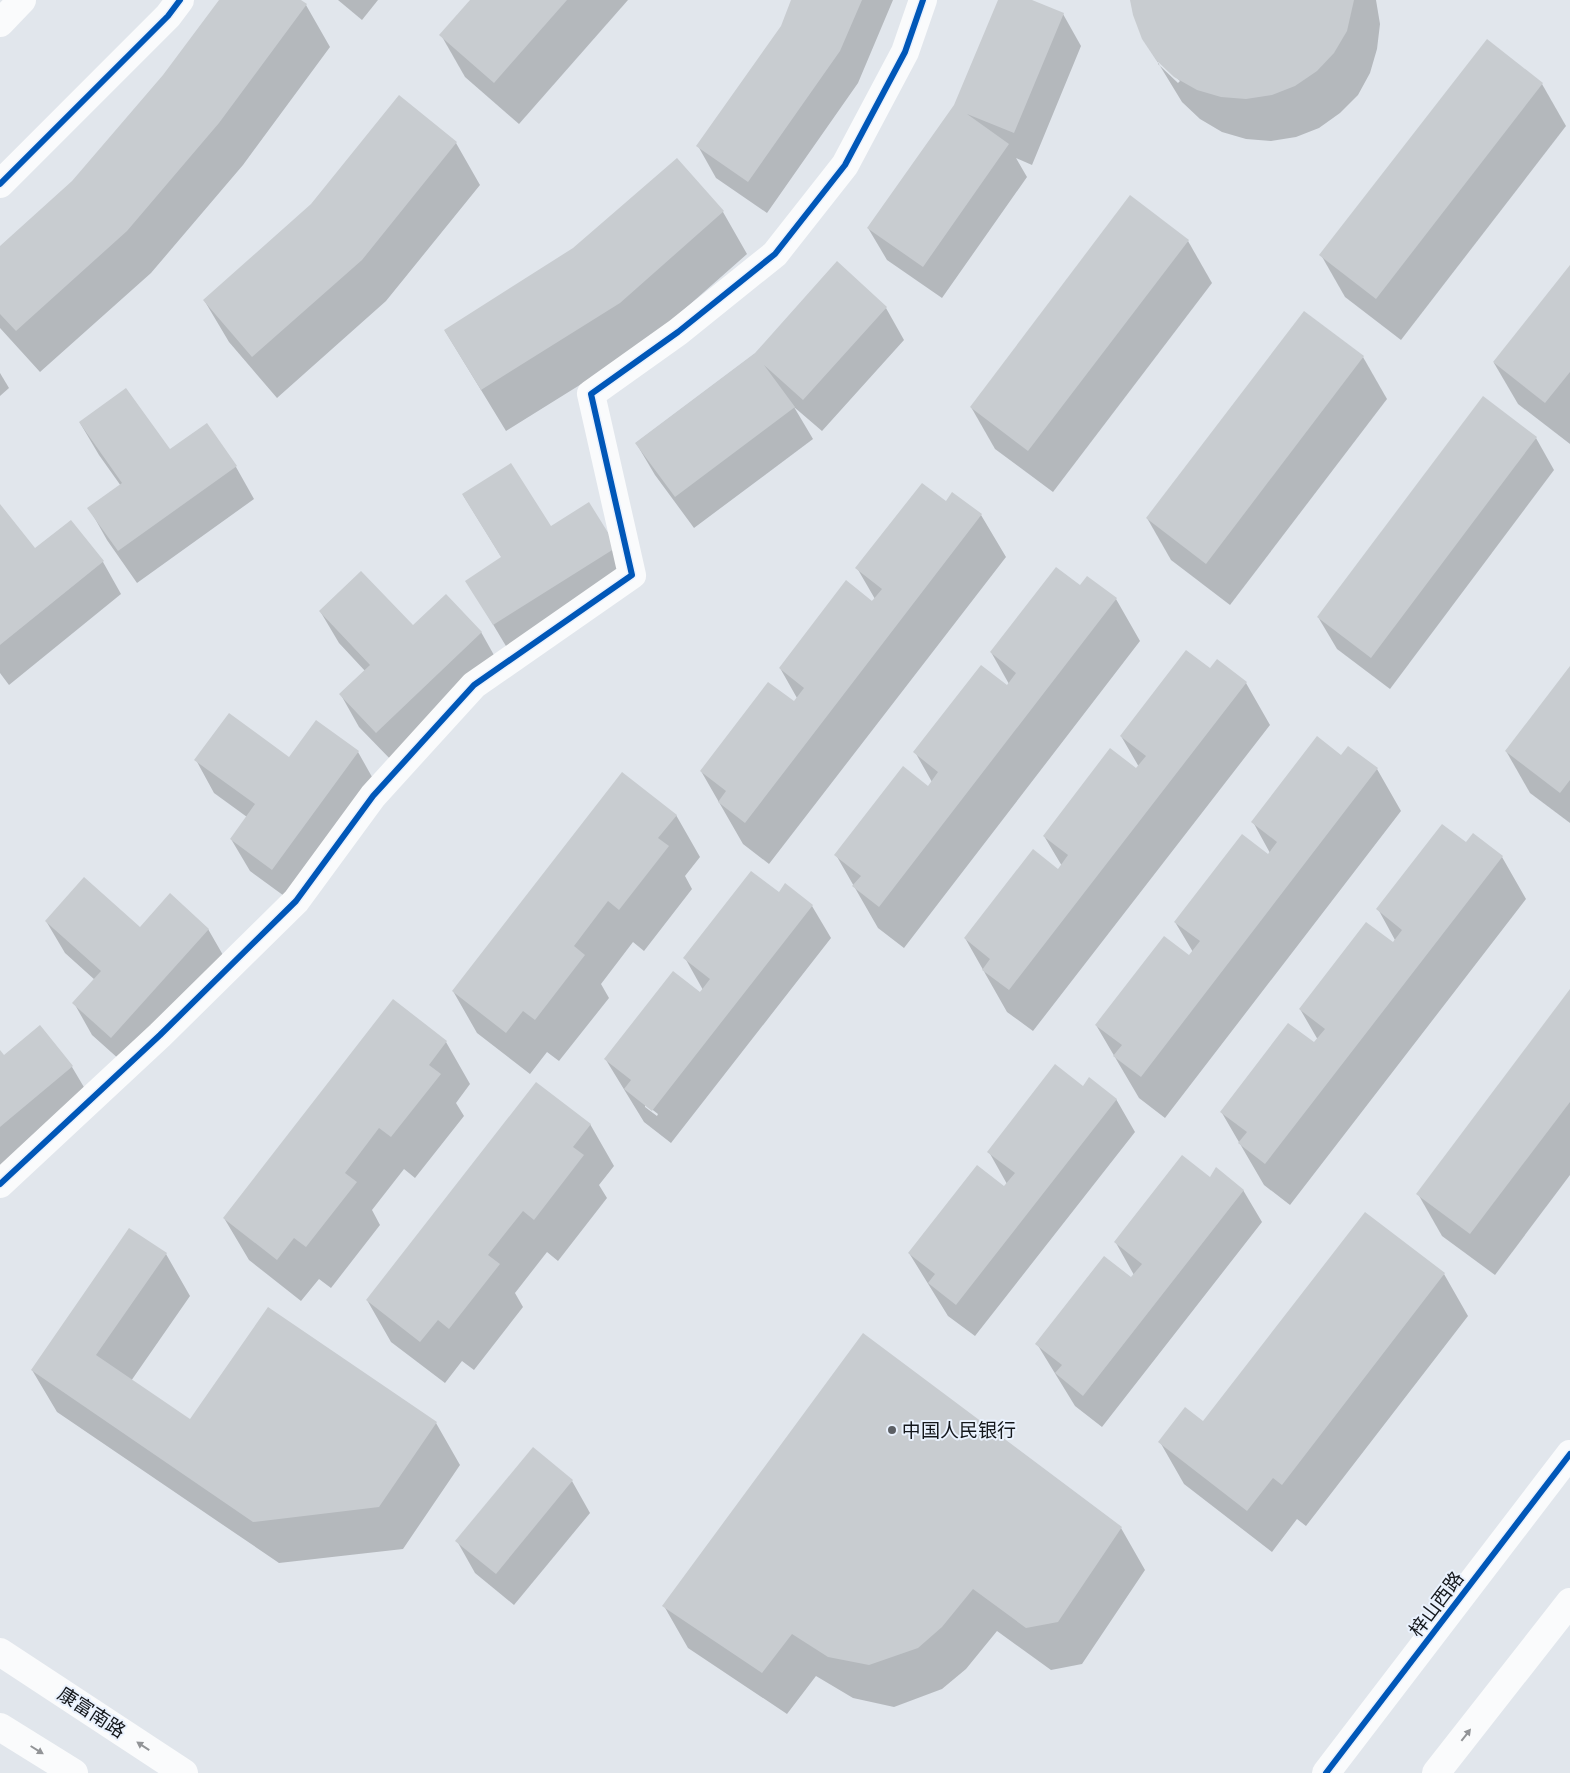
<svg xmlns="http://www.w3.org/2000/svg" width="1570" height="1773" viewBox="0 0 1570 1773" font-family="Signika,'Noto Sans SC',sans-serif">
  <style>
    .shadow { fill: #0003; fill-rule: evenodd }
    .building { fill: #c8ccd0 }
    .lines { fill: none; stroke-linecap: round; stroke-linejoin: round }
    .minor { stroke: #fafbfc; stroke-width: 28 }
    .tertiary { stroke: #fafbfc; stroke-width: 28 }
    .secondary { stroke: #fafbfc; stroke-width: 28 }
    .cycleway-casing { stroke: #eaf2fe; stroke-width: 9 }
    .cycleway { stroke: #0057b8; stroke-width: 6 }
    .oneway { fill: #929497 }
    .poi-dot { fill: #5c5f64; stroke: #eaf2fe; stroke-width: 2 }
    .labels { text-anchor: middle; stroke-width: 4; stroke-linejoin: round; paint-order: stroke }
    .poi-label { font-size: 19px; fill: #14171b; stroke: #eaf2fe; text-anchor: start }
    .street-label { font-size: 19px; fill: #14171b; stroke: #eaf2fe }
  </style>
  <rect width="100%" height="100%" fill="#e1e6ec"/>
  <g class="shadow">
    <polygon points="221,0 299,0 306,5 330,47 243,165 151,273 40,372 0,328 0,248 73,182 164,75"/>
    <polygon points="338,0 378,0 362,20"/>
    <polygon points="471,0 628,0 519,124 465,77 441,35"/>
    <polygon points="792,0 893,0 858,83 767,213 716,178 698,146 782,26"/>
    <polygon points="999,0 1029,0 1063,14 1081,46 1032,165 1016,158 1027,177 942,298 887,260 868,228 955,106"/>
    <path d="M1132,0h244l4,24 -3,25 -7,24 -12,22 -18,18 -21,15 -23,9 -25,4 -25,-2 -24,-7 -22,-13 -18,-17 -39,-64zM1158,60l22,21 -2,2 -20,-19z"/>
    <polygon points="1487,41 1542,84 1566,126 1401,340 1345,297 1321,255"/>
    <polygon points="399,97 456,143 480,185 386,301 277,398 229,342 204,300 312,205"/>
    <polygon points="677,159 723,212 747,254 644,345 506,431 445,331 574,249"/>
    <polygon points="1188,241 1212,283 1053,492 995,449 971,407"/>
    <polygon points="1570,267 1570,444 1518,404 1494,363"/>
    <polygon points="886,308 904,340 822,431 794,407 813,439 694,528 655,475 636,443 756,353"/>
    <polygon points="1363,357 1387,399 1230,605 1171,560 1147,518"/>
    <polygon points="0,373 9,388 0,396"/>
    <polygon points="80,423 170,451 236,467 254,499 137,583 107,540 89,508 121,486 99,455"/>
    <polygon points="1536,438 1554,470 1390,689 1337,649 1318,617"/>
    <polygon points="953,494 981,515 1006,557 769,864 743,844 701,771 794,703 797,698 780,668 875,599 857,568 946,503"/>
    <polygon points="463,495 550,528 588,504 635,579 512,656 467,581 502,558"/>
    <polygon points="0,506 35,550 103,562 121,594 9,685 0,673"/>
    <polygon points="1081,587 1116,599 1140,641 904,948 878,928 836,855 929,787 932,782 915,752 1009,684 991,652"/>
    <polygon points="320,611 413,627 481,632 499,664 395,764 359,727 341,695 366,672 339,643"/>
    <polygon points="1570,668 1570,823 1530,793 1506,751"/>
    <polygon points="1210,670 1246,683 1270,725 1033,1031 1007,1012 965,938 1058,871 1062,866 1044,836 1139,767 1121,736"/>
    <polygon points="358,752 376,784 291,901 250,871 231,839 247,817 214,793 196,760 289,759"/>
    <polygon points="1341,756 1377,769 1401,811 1165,1118 1139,1098 1096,1025 1189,957 1193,952 1175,922 1268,856 1270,853 1253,822"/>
    <polygon points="676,815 700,857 685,876 692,889 644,951 633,942 601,984 609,998 559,1061 547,1052 530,1074 477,1033 453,991"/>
    <polygon points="1466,844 1502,857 1526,899 1290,1205 1264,1185 1222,1113 1314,1044 1318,1040 1300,1009 1393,943 1395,940 1378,909"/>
    <path d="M779,894l33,12 19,32 -160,205 -27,-21 -38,-62 97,-70 -18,-32zM645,1104l13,10 -1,2 -12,-9z"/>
    <polygon points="46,921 140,929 208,929 227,962 130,1069 92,1035 74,1003 95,980 65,953"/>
    <polygon points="1570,992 1570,1175 1495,1275 1442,1236 1418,1194"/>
    <polygon points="393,1001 446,1042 470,1084 456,1103 464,1116 415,1178 404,1169 372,1210 380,1225 331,1288 319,1279 301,1301 249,1260 224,1218"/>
    <polygon points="39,1027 72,1067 91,1099 0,1175 0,1052 4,1057"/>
    <polygon points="1083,1088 1116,1099 1135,1132 975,1336 948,1316 909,1253 1004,1188 1007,1184 989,1152"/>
    <polygon points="590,1124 614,1166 599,1185 607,1198 558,1261 547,1252 515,1293 523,1307 474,1370 462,1361 445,1383 391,1342 367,1300"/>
    <polygon points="1210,1179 1243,1190 1262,1222 1102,1427 1075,1406 1037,1344 1131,1279 1134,1275 1116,1243"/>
    <polygon points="166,1254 190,1296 131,1381 190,1421 436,1423 460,1465 403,1549 279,1563 57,1412 32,1370"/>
    <polygon points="1444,1274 1468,1316 1306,1526 1297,1519 1272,1552 1184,1484 1160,1442 1204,1423"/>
    <polygon points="572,1481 590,1513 514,1605 475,1573 457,1541"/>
    <polygon points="1121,1528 1145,1570 1082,1664 1051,1670 997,1631 966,1669 942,1689 894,1707 853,1698 816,1676 787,1714 688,1648 664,1606"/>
  </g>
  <g class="building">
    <polygon points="219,0 301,0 307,4 219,123 127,231 16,331 0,314 0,246 72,181 163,75"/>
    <polygon points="470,0 567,0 494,83 439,35"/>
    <polygon points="791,0 862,0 840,51 748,182 696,146 781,26"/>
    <polygon points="998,0 1032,0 1064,13 1014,133 967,114 1009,144 923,267 867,228 954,105"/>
    <polygon points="1130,0 1354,0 1347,31 1334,53 1317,71 1295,86 1272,95 1246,99 1221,97 1197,90 1174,77 1156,60 1142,39 1133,15"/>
    <polygon points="1487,39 1543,83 1376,299 1319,255"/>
    <polygon points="399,95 457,142 362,260 252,357 203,300 311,204"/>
    <polygon points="677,158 724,211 620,303 481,390 444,330 573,248"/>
    <polygon points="1130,195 1189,240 1028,451 970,407"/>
    <polygon points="837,261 887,307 803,400 764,365 795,407 675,497 635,443 755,353"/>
    <polygon points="1570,265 1570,372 1545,403 1493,362"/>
    <polygon points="1304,311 1364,356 1206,564 1146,518"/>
    <polygon points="126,388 170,449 207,423 237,466 118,551 87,508 122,483 79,422"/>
    <polygon points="1483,396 1537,437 1371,658 1317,617"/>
    <polygon points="511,463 551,526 589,502 617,547 493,625 465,581 501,557 462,494"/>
    <polygon points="922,483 946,501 952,492 982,514 745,823 718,802 726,791 700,771 768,682 794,701 804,688 779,668 846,580 872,601 882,589 855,568"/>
    <polygon points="0,504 35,548 71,520 104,561 0,645"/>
    <polygon points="1056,567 1080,585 1087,576 1117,598 879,907 852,886 861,876 834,855 903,766 928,786 938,772 913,752 981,665 1007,685 1016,673 990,652"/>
    <polygon points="361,571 413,625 446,594 482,632 376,733 339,694 370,665 319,611"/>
    <polygon points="1186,650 1210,668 1217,659 1247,682 1009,990 982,970 990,959 964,938 1033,849 1058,869 1068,855 1043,836 1110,748 1136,768 1146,756 1120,736"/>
    <polygon points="1570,666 1570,780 1560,793 1505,751"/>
    <polygon points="229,713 289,757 316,720 359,751 272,870 230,839 255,804 194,760"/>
    <polygon points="1317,736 1341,755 1348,746 1378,768 1141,1077 1113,1056 1122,1045 1095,1025 1164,936 1189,955 1200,941 1174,922 1242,834 1268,854 1277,842 1251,822"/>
    <polygon points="622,772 677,815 658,838 669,846 619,910 608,901 574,946 585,955 535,1020 523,1011 506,1033 452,991"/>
    <polygon points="1442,824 1466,842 1473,833 1503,856 1265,1164 1238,1143 1247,1132 1220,1112 1288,1023 1314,1042 1325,1029 1299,1009 1366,922 1393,942 1402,930 1376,909"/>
    <polygon points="751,871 779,892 785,883 813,905 652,1111 624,1089 631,1080 604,1059 673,971 700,992 710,979 683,958"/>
    <polygon points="84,877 140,927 170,893 209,929 111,1038 72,1003 101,971 45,921"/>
    <polygon points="1570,989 1570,1102 1470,1234 1416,1194"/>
    <polygon points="393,999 447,1041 429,1065 441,1074 391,1137 379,1128 345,1173 357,1182 306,1247 294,1238 277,1260 223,1218"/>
    <polygon points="40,1025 73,1066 0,1127 0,1050 4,1055"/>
    <polygon points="1055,1064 1083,1086 1089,1077 1117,1099 956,1305 928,1283 935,1274 908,1253 977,1165 1004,1186 1015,1173 987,1152"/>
    <polygon points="536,1082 591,1124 573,1147 584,1155 534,1220 523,1211 488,1255 500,1264 449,1329 438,1320 420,1342 366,1300"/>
    <polygon points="1182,1155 1210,1177 1216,1167 1244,1190 1083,1396 1055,1373 1062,1365 1035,1344 1104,1256 1131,1277 1142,1264 1114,1242"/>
    <polygon points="1365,1212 1445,1273 1282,1485 1273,1478 1247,1511 1158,1442 1185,1407 1203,1421"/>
    <polygon points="129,1228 167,1253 96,1355 190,1419 268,1307 437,1422 379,1507 253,1522 31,1370"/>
    <polygon points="863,1333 1122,1527 1058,1622 1026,1628 973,1589 942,1627 918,1648 869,1665 828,1657 792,1634 762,1673 662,1606"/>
    <polygon points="533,1447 573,1480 496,1574 455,1541"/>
  </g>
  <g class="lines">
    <g class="minor">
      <polyline points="0,184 168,16 180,0"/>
      <polyline points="0,1184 160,1035 296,901 373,796 474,685 632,575 591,394 678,332 775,254 845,165 905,52 923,0"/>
    </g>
    <g class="tertiary">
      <polyline points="0,23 22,0"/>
      <polyline points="1326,1773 1570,1454"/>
      <polyline points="1436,1773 1570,1602"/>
    </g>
    <g class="secondary">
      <polyline points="0,1652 184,1773"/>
      <polyline points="0,1727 74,1773"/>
    </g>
    <defs>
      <g id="cycleway">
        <polyline points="0,184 168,16 180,0"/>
        <polyline points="0,1184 160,1035 296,901 373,796 474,685 632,575 591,394 678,332 775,254 845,165 905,52 923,0"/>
        <polyline points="1326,1773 1570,1454"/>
      </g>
    </defs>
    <use href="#cycleway" class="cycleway-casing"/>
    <use href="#cycleway" class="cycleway"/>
  </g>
  <defs><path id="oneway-solid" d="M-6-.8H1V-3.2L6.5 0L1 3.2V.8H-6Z" transform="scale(1.25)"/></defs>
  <g class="oneway">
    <use href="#oneway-solid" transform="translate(1466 1735) rotate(-52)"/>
    <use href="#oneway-solid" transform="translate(143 1746) rotate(-147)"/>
    <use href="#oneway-solid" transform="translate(37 1750) rotate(32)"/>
  </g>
  <circle class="poi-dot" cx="892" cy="1430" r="5"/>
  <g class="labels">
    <g class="poi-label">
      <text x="902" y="1437">中国人民银行</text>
    </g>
    <g class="street-label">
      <text transform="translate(1436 1604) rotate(-53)" y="7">梓山西路</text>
      <text transform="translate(92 1712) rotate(33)" y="7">康富南路</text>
    </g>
  </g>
</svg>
